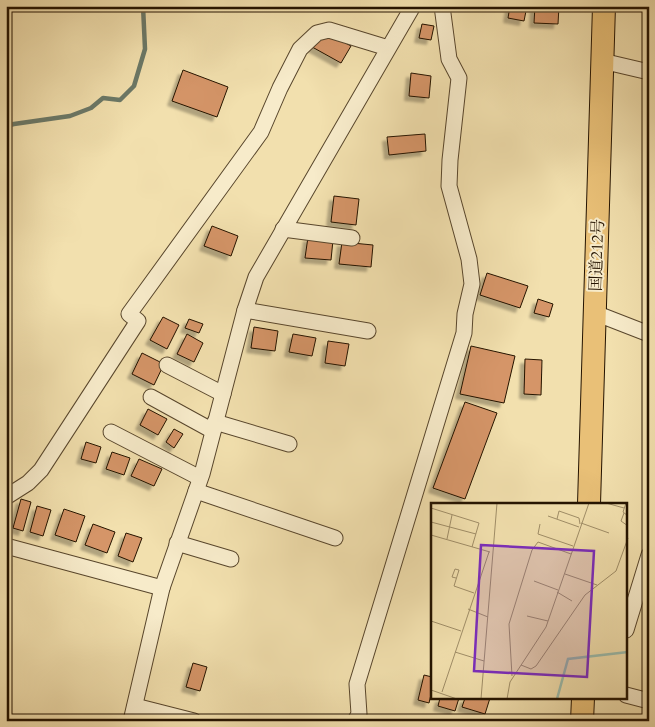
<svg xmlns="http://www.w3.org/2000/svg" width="655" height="727" viewBox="0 0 655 727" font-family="Cardo,'Noto Serif JP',serif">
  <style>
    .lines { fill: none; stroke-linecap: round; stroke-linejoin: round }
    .stream { stroke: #6b7968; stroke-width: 4.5 }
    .building { fill: #d59568; stroke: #241300; filter: url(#shadow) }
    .minor-casing { stroke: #58462c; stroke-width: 17 }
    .highway-casing { stroke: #241300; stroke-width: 24 }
    .minor { stroke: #f7ebca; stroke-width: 15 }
    .highway { stroke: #e9c077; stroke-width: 22 }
    .labels { text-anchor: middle; stroke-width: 4; stroke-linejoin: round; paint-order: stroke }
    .street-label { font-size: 16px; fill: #241300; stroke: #f7ebca }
    .inset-river { fill: none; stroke: #9bbdae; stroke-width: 2.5 }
    .inset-road { fill: none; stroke: #a08e68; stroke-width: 1 }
    .view { fill: #7b2cbf; fill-opacity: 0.15; stroke: #7b2cbf; stroke-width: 2.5 }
    .inset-edge { fill: none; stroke: #241300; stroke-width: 2.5 }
  </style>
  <defs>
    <filter id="shadow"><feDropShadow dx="-4.5" dy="4.5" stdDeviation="1" flood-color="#0004"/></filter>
  </defs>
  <rect width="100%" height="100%" fill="#f2e0ae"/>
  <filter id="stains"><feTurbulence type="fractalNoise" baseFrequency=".004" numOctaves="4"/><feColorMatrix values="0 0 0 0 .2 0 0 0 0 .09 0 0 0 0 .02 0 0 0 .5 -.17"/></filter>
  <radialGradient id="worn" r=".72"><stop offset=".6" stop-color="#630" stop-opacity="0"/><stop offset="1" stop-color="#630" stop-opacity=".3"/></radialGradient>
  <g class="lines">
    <polyline class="stream" points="6,126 14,124 70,116 91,108 103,98 120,100 134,86 145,49 143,6"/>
  </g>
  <g class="building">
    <polygon points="510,6 527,6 524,21 508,18"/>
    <polygon points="535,6 559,6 558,24 534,23"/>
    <polygon points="422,24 434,26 431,40 419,38"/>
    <polygon points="314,26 351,46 341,63 305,43"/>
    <polygon points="183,70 228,87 217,117 172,101"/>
    <polygon points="411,73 431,76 429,98 409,96"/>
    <polygon points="425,134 426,151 389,155 387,137"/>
    <polygon points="334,196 359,199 356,225 331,222"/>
    <polygon points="212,226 238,236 231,256 204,246"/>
    <polygon points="308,237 333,240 331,260 305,258"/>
    <polygon points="342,242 373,245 371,267 339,264"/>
    <polygon points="487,273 528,286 520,308 480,295"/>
    <polygon points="538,299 553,304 549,317 534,313"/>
    <polygon points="163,317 179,325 167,349 150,340"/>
    <polygon points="189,319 203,324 199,333 185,328"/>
    <polygon points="254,327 278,331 275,351 251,348"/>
    <polygon points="187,334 203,343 194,362 177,354"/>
    <polygon points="293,334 316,338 312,356 289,352"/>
    <polygon points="328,341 349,344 345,366 325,363"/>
    <polygon points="471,346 515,356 504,403 460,394"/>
    <polygon points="142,353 164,364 154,385 132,374"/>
    <polygon points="525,359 542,360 541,395 524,394"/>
    <polygon points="465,402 497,413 465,499 433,488"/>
    <polygon points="148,409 167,419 158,435 140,425"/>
    <polygon points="174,429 183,434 174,448 166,442"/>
    <polygon points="86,442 101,447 96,463 81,459"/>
    <polygon points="112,452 130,458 124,475 106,469"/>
    <polygon points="139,459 162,469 154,486 131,476"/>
    <polygon points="21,499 31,502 23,531 13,528"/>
    <polygon points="37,506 51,510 43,536 30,532"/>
    <polygon points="64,509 85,516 76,542 55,535"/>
    <polygon points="93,524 115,532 107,553 85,545"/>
    <polygon points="126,533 142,538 133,562 118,556"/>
    <polygon points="193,663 207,667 200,691 186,687"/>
    <polygon points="424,675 432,677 432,690 429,703 418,700"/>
    <polygon points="440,698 459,698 455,711 438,706"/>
    <polygon points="465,698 490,698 485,714 462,707"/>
  </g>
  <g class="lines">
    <defs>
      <g id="minor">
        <polyline points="602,61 649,72"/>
        <polyline points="283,229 352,238"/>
        <polyline points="245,310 368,331"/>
        <polyline points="595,313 649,334"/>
        <polyline points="167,365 223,394"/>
        <polyline points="151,397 213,431"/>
        <polyline points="215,422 289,444"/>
        <polyline points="111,432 200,478"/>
        <polyline points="196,491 335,538"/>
        <polyline points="6,497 28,483 41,470 138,321 129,314 261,132 280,88 300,49 317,33 329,30 388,48"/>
        <polyline points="177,543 231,559"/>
        <polyline points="6,546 162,588"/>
        <polyline points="626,630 649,555"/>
        <polyline points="626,695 649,701"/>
        <polyline points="135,706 194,721"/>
        <polyline points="131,721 162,588 202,474 245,310 256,277 413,6"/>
        <polyline points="355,721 359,714 357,684 464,333 465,314 472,284 469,259 449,186 450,160 459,78 449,59 442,6"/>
      </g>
      <g id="highway">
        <polyline points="589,504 604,6"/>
        <polyline points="582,721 583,698"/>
      </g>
    </defs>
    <use href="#minor" class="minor-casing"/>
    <use href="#highway" class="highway-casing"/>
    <use href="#minor" class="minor"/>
    <use href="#highway" class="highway"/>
  </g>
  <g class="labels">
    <g class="street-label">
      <text transform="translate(596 255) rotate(-88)" y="6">国道212号</text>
    </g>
  </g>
  <g transform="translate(431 503)">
    <rect width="196" height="196" fill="#f2e0ae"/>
    <path class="inset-river" d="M126,196l11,-40 60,-7"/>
    <path class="inset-road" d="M175,0l18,5M195,0l-3,9 5,4M0,5l48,15 -7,24M193,10l-3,8 7,5M117,13l31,11M126,16l2,-8 20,7 1,6M0,19l45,12M150,20l28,10M109,21l-2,10 35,12M0,32l59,17M16,36l5,-24M134,71l32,11M25,75l-4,-1 3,-8 4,1 -5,16 20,7M103,78l24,9M126,89l15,9M37,106l20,8M96,113l21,5M0,118l30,10M24,149l29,9M90,162l10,4 5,-3 49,-71 31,-24 12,-33M81,173l-3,-52 23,-74 6,-8 33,12M0,187l26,9M11,189l47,-140M50,196l16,-196M76,196l3,-17 36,-55 43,-124"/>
    <path class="view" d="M50,42l113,6 -7,126 -113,-6z"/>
    <rect width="196" height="196" class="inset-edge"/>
  </g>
  <rect width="655" height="727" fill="none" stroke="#f2e0ae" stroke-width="25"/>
  <rect x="8" y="8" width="640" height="712" fill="none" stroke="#241300" stroke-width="2.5"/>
  <rect x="12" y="12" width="630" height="702" fill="none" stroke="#241300"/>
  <rect width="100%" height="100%" filter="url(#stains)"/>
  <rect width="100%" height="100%" fill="url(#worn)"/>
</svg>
